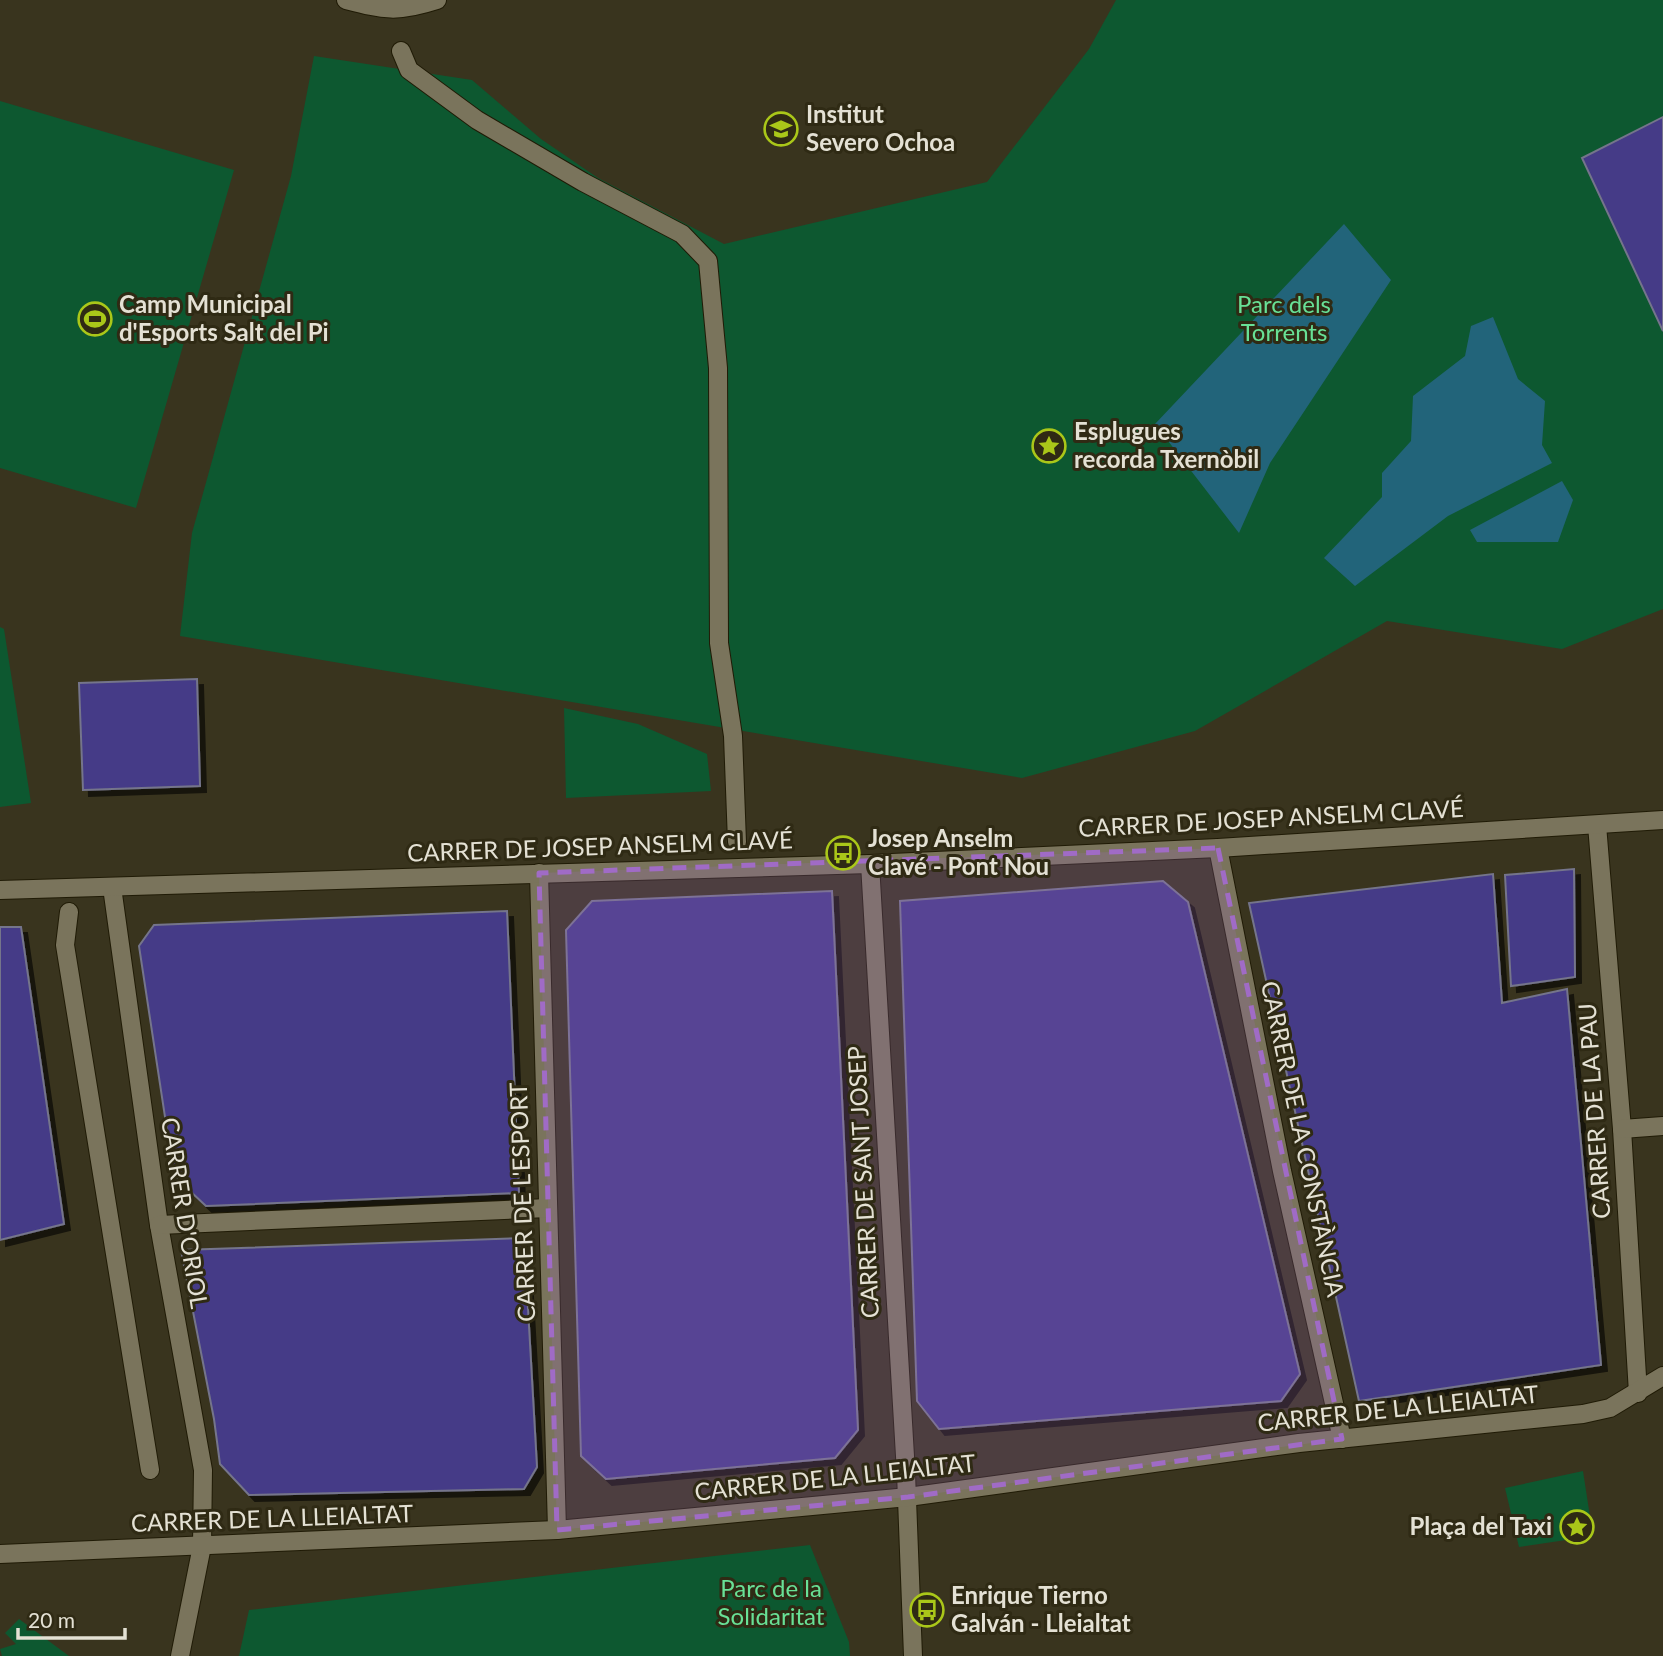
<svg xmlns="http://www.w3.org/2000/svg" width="1663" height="1656" viewBox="0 0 1663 1656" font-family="Lato,sans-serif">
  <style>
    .green { fill: #0d5830 }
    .water { fill: #22647a }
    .building { fill: #443a87; stroke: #74748b; stroke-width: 2; filter: url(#shadow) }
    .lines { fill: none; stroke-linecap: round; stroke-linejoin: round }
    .minor-casing { stroke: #201b06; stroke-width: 20 }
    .minor { stroke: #7a745c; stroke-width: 18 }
    .marked { fill: #a06bc6; fill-opacity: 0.2; stroke: #a06bc6; stroke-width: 5; stroke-dasharray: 14 9; stroke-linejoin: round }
    .labels { text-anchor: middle; stroke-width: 6; stroke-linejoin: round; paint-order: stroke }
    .poi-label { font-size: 24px; font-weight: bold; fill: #e4e1d4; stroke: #2f2a14; text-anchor: start }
    .park-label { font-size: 24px; fill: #68e196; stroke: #2f2a14 }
    .street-label { font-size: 24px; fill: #e4e1d4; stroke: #2f2a14 }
  </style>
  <defs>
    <filter id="shadow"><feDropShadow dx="6" dy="6" stdDeviation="0" flood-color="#0009"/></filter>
  </defs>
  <rect width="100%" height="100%" fill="#39341e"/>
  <g class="green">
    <polygon points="1116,0 1663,0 1663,609 1562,649 1387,621 1195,731 1022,778 180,636 192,533 291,176 314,56 472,80 541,139 598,178 724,244 987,182 1089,49"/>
    <polygon points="0,101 234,170 136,508 0,468"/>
    <polygon points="0,627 4,629 31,803 0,807"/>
    <polygon points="564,708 638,724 707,754 711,791 566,798"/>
    <polygon points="1583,1471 1593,1536 1519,1547 1505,1488"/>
    <polygon points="810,1545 849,1642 850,1656 239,1656 249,1610"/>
    <polygon points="19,1619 69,1656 2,1656 0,1649 16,1644 5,1633"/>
  </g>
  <g class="water">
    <polygon points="1344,224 1391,280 1270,463 1239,533 1155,424"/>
    <polygon points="1493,317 1518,379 1545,401 1542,445 1552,463 1448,516 1355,586 1324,558 1382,497 1382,473 1411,441 1413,396 1465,356 1471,326"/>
    <polygon points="1562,481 1573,500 1558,542 1477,542 1470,530"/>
  </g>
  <g class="building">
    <polygon points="1663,117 1663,331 1582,158"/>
    <polygon points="197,679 200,786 83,790 79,683"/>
    <polygon points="1574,869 1575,977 1511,986 1505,875"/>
    <polygon points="1493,874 1502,1003 1567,989 1601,1365 1359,1401 1249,903"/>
    <polygon points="1163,881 1188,902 1300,1374 1281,1401 939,1429 917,1401 900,901"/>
    <polygon points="832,891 858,1430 835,1458 606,1479 581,1456 566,930 592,901"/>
    <polygon points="507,911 519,1193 206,1206 174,1176 139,946 154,925"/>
    <polygon points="0,927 21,927 64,1224 0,1240"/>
    <polygon points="524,1238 537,1467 524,1489 249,1495 220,1464 214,1419 181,1250"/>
  </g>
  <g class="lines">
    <defs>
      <g id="minor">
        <path d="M346,0c39,10 51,13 91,0"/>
        <polyline points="401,51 409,70 477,120 583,182 682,234 708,261 718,368 719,643 733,736 737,842"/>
        <polyline points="1597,825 1622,1129 1638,1393"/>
        <polyline points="1218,848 1282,1171 1342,1439"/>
        <polyline points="870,864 906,1473 913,1656"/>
        <polyline points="539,873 557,1530"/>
        <polyline points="112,887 159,1225 203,1470 202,1546 180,1656"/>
        <polyline points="0,890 870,864 1218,848 1663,820"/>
        <polyline points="69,912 65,945 150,1470"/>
        <polyline points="1622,1129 1663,1126"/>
        <polyline points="159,1225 548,1208"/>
        <polyline points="0,1554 557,1530 908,1497 1299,1443 1583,1414 1610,1408 1663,1376"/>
      </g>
    </defs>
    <use href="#minor" class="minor-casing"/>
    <use href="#minor" class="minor"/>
  </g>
  <path class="marked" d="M1218,848l124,591 -434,58 -351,33 -18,-657z"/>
  <defs>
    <symbol id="school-ring" viewBox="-11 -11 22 22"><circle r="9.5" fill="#2f2a14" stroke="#aac719" stroke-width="1.5"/><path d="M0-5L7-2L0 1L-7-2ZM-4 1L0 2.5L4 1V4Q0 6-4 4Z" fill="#aac719"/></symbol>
    <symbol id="stadium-ring" viewBox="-11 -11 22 22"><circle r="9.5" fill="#2f2a14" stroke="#aac719" stroke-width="1.5"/><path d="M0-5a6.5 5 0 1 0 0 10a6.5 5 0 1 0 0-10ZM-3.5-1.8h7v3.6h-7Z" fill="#aac719"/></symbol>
    <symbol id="sight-ring" viewBox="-11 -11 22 22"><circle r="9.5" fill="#2f2a14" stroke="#aac719" stroke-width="1.5"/><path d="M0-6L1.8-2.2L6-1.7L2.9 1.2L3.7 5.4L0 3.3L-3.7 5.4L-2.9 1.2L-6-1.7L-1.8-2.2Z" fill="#aac719"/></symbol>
    <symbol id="bus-ring" viewBox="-11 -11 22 22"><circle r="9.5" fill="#2f2a14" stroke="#aac719" stroke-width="1.5"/><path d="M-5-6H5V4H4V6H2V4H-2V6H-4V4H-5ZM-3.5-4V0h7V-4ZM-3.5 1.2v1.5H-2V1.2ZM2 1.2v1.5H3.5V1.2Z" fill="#aac719"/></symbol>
  </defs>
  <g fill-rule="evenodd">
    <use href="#school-ring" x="762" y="110" width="38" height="38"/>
    <use href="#stadium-ring" x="76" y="300" width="38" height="38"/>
    <use href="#sight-ring" x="1030" y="427" width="38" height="38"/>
    <use href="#bus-ring" x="824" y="834" width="38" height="38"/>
    <use href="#sight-ring" x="1558" y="1508" width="38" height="38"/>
    <use href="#bus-ring" x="908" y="1591" width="38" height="38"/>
  </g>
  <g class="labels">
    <g class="poi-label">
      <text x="806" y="123">Institut<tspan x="806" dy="28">Severo Ochoa</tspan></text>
      <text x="119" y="313">Camp Municipal<tspan x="119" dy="28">d'Esports Salt del Pi</tspan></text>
      <text x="1074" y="440">Esplugues<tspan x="1074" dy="28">recorda Txernòbil</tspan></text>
      <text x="868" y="847">Josep Anselm<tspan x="868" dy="28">Clavé - Pont Nou</tspan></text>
      <text x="1552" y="1535" text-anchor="end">Plaça del Taxi</text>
      <text x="951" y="1604">Enrique Tierno<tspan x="951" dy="28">Galván - Lleialtat</tspan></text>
    </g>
    <g class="park-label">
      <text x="1284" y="313">Parc dels<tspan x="1284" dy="28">Torrents</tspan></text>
      <text x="771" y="1597">Parc de la<tspan x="771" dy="28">Solidaritat</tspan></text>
    </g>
    <g class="street-label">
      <text transform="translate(1271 819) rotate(-3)" y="8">CARRER DE JOSEP ANSELM CLAVÉ</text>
      <text transform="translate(600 847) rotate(-2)" y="8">CARRER DE JOSEP ANSELM CLAVÉ</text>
      <text transform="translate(1595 1111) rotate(-94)" y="8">CARRER DE LA PAU</text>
      <text transform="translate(1302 1139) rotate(78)" y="8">CARRER DE LA CONSTÀNCIA</text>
      <text transform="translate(864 1182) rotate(-93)" y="8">CARRER DE SANT JOSEP</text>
      <text transform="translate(523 1202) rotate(-92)" y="8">CARRER DE L'ESPORT</text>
      <text transform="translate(184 1213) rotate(81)" y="8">CARRER D'ORIOL</text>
      <text transform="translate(1398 1409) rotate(-6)" y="8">CARRER DE LA LLEIALTAT</text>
      <text transform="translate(835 1478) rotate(-6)" y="8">CARRER DE LA LLEIALTAT</text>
      <text transform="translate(272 1519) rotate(-2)" y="8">CARRER DE LA LLEIALTAT</text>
    </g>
  </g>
  <path d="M18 1628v10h107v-10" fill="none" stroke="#e4e1d4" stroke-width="3.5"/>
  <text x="28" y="1628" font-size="21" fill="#e4e1d4" stroke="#2f2a14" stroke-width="5" paint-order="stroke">20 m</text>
</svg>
